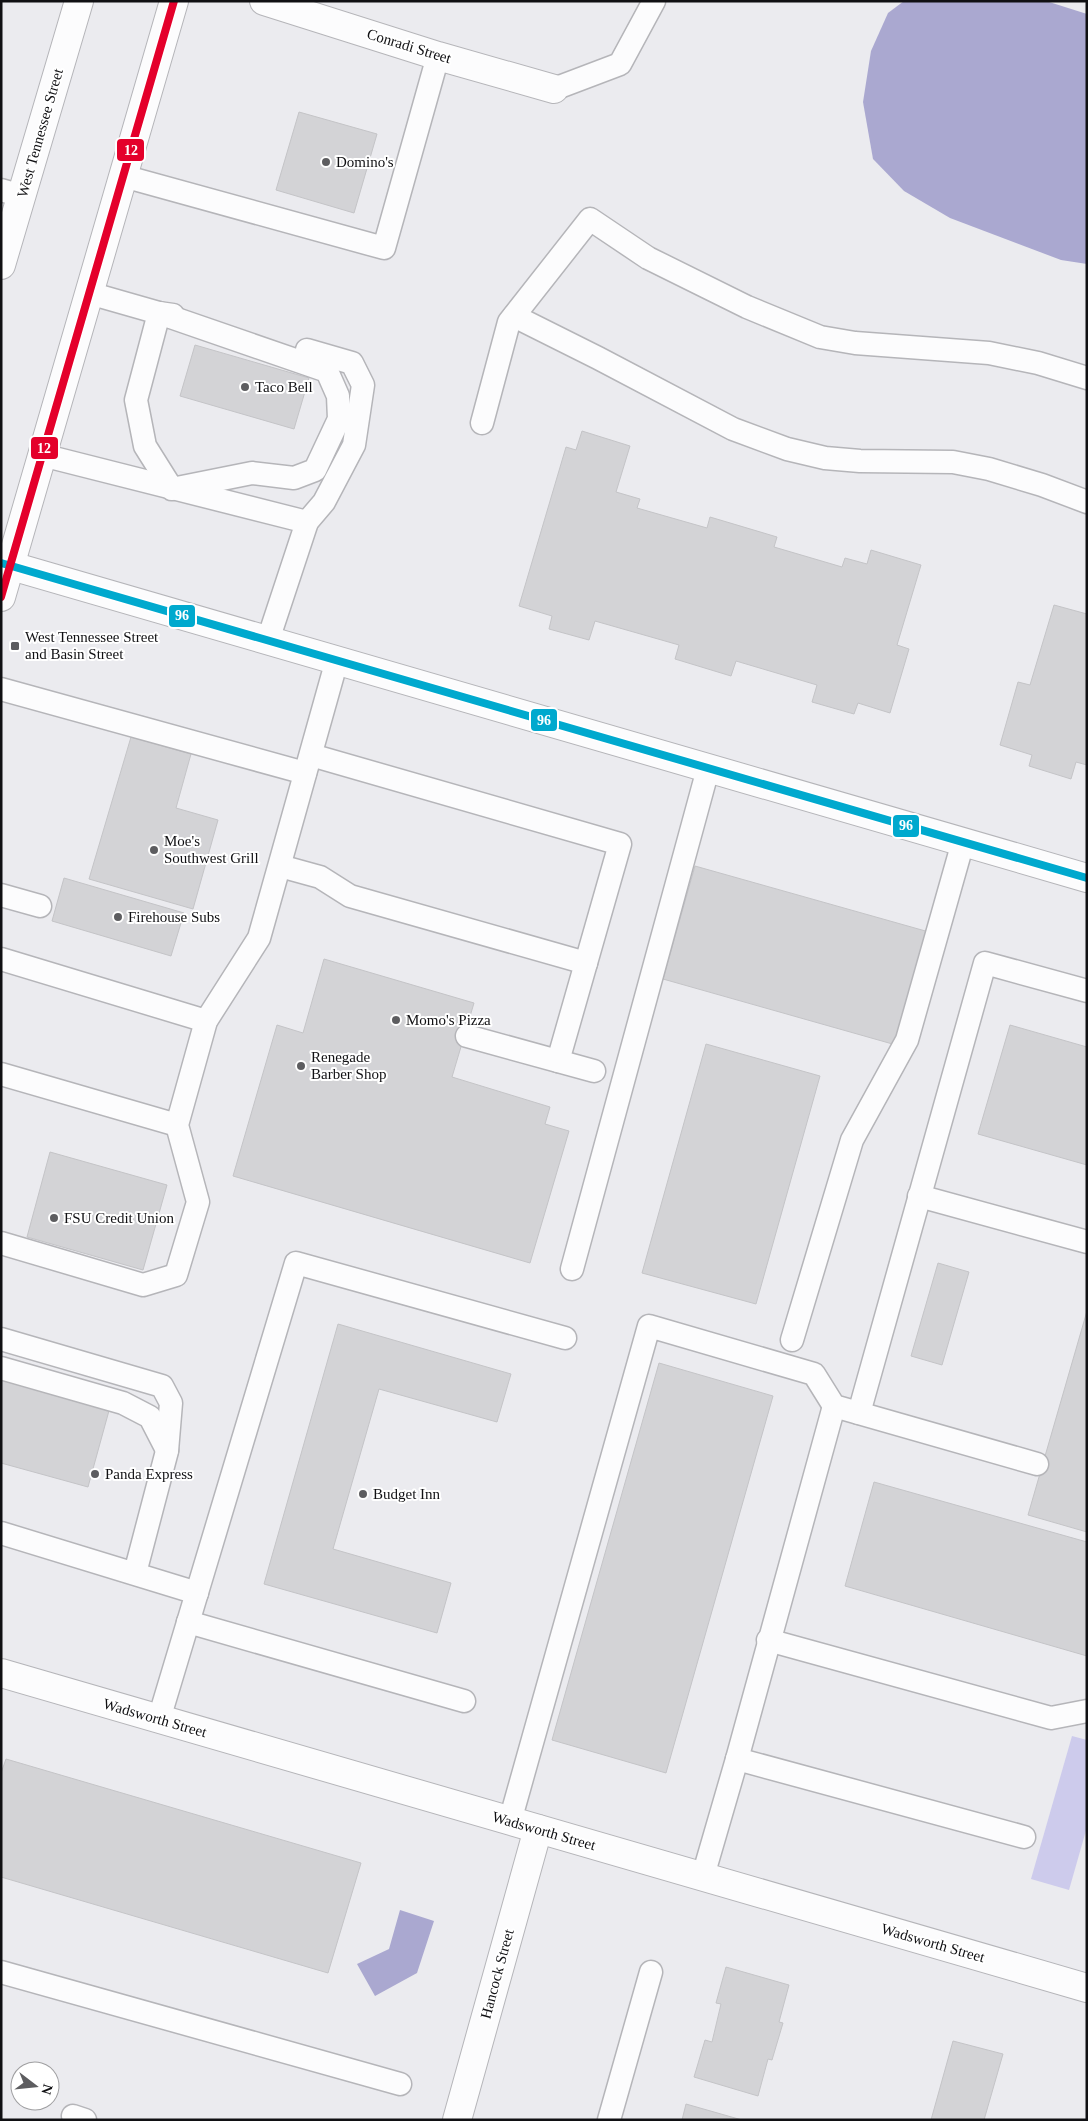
<svg xmlns="http://www.w3.org/2000/svg" width="1088" height="2121" viewBox="0 0 1088 2121" font-family="Georgia,serif">
  <style>
    .green { fill: #cdcbec }
    .water { fill: #aaa8d0 }
    .building { fill: #d3d3d6; stroke: #c4c4c7 }
    .lines { fill: none; stroke-linecap: round; stroke-linejoin: round }
    .lane-casing { stroke: #b5b5b9; stroke-width: 25 }
    .street-casing { stroke: #b5b5b9; stroke-width: 30 }
    .secondary-casing { stroke: #b5b5b9; stroke-width: 30 }
    .primary-casing { stroke: #b5b5b9; stroke-width: 30 }
    .lane { stroke: #fcfcfd; stroke-width: 22 }
    .street { stroke: #fcfcfd; stroke-width: 28 }
    .secondary { stroke: #fcfcfd; stroke-width: 28 }
    .primary { stroke: #fcfcfd; stroke-width: 28 }
    .bus-1-casing { stroke: #fff; stroke-width: 11 }
    .bus-2-casing { stroke: #fff; stroke-width: 11 }
    .bus-1 { stroke: #00a9ce; stroke-width: 8 }
    .bus-2 { stroke: #e4002b; stroke-width: 8 }
    .poi-dot { fill: #5d5d60; stroke: #fff; stroke-width: 2 }
    .labels { text-anchor: middle; stroke-width: 4; stroke-linejoin: round; paint-order: stroke }
    .street-label { font-size: 15px; fill: #101013; stroke: #fff }
    .poi-label { font-size: 15px; fill: #101013; stroke: #fff; text-anchor: start }
    .line-badge { stroke: #fff; stroke-width: 2 }
    .badge-label { font-size: 14px; text-anchor: middle; font-weight: bold; fill: #fff }
  </style>
  <rect width="100%" height="100%" fill="#ebebef"/>
  <polygon class="green" points="1072,1736 1087,1740 1087,1827 1069,1890 1031,1879"/>
  <g class="water">
    <polygon points="904,1 1046,1 1087,14 1087,264 1061,260 950,218 904,191 873,159 863,102 871,51 888,13"/>
    <polygon points="400,1910 434,1921 417,1973 375,1996 357,1964 389,1949"/>
  </g>
  <g class="building">
    <polygon points="299,112 377,134 354,213 276,190"/>
    <polygon points="195,345 309,378 294,429 180,396"/>
    <polygon points="582,431 630,446 616,492 640,499 637,508 707,528 710,517 777,537 774,547 842,567 845,558 867,564 871,550 921,565 897,645 909,649 890,713 858,703 854,714 812,702 817,685 736,661 731,676 675,659 679,645 595,621 589,640 549,629 552,616 519,606 566,447 576,450"/>
    <polygon points="1054,605 1087,614 1087,765 1076,762 1071,779 1029,766 1032,755 1000,745 1018,682 1030,685"/>
    <polygon points="131,737 191,754 176,808 218,820 193,909 89,879"/>
    <polygon points="695,866 929,932 896,1045 663,979"/>
    <polygon points="64,878 184,913 171,956 52,921"/>
    <polygon points="324,959 474,1003 452,1077 550,1107 545,1124 569,1131 530,1263 233,1176 277,1025 303,1033"/>
    <polygon points="1010,1025 1087,1047 1087,1165 978,1134"/>
    <polygon points="706,1044 820,1076 756,1304 642,1273"/>
    <polygon points="50,1152 167,1185 143,1270 27,1237"/>
    <polygon points="938,1263 969,1272 942,1365 911,1356"/>
    <polygon points="1087,1311 1087,1532 1028,1515"/>
    <polygon points="338,1324 511,1374 497,1422 379,1389 333,1549 451,1583 437,1633 264,1584"/>
    <polygon points="659,1363 773,1396 666,1773 552,1740"/>
    <polygon points="1,1377 110,1407 88,1487 1,1463"/>
    <polygon points="874,1482 1087,1542 1087,1656 845,1586"/>
    <polygon points="6,1759 361,1863 328,1973 1,1877 1,1773"/>
    <polygon points="726,1967 789,1985 779,2022 783,2023 772,2060 768,2059 758,2096 694,2077 705,2040 712,2042 721,2004 716,2003"/>
    <polygon points="953,2041 1003,2054 984,2120 931,2120"/>
    <polygon points="686,2104 742,2120 682,2120"/>
  </g>
  <g class="lines">
    <defs>
      <g id="lane">
        <polyline points="554,89 620,64 654,1"/>
        <polyline points="123,176 384,248 438,56"/>
        <polyline points="1,190 22,196"/>
        <polyline points="89,293 159,313 173,315"/>
        <polygon points="159,313 327,371 338,396 339,419 315,470 294,478 252,473 172,489 145,446 136,400"/>
        <polyline points="514,316 598,358 733,429 787,449 825,458 860,461 953,462 989,469 1042,485 1087,502"/>
        <polyline points="482,423 509,322 590,219 648,258 747,307 820,337 855,343 989,353 1038,363 1087,378"/>
        <polyline points="42,455 307,522"/>
        <polyline points="268,640 307,522 324,502 354,445 363,385 352,363 307,350"/>
        <polyline points="1,689 305,773"/>
        <polyline points="311,755 620,844 558,1061"/>
        <polyline points="280,866 320,877 350,896 586,963"/>
        <polyline points="1,895 40,906"/>
        <polyline points="1,959 206,1021"/>
        <polyline points="467,1036 594,1071"/>
        <polyline points="1,1074 177,1125"/>
        <polyline points="919,1196 1087,1242"/>
        <polyline points="1,1243 143,1285 176,1275 198,1202 177,1125 206,1021 259,938 337,660"/>
        <polyline points="572,1269 708,769"/>
        <polyline points="1,1339 162,1386 171,1403 167,1451 135,1573"/>
        <polyline points="792,1340 852,1140 907,1040 963,842"/>
        <polyline points="1,1368 123,1403 150,1417 167,1450"/>
        <polyline points="859,1413 985,963 1087,991"/>
        <polyline points="1,1533 197,1593"/>
        <polyline points="188,1622 464,1701"/>
        <polyline points="768,1640 1051,1718 1087,1711"/>
        <polyline points="159,1719 296,1263 565,1338"/>
        <polyline points="737,1759 1024,1837"/>
        <polyline points="510,1821 649,1326 814,1374 834,1406 1037,1464"/>
        <polyline points="703,1876 737,1759 834,1406"/>
        <polyline points="1,1972 400,2084"/>
        <polyline points="73,2116 85,2120"/>
        <polyline points="609,2120 651,1972"/>
      </g>
      <g id="street">
        <polyline points="264,1 438,56 554,89"/>
        <polyline points="1,1673 1087,1988"/>
        <polyline points="457,2120 538,1829"/>
      </g>
      <polyline id="secondary" points="1,563 1087,878"/>
      <g id="primary">
        <polyline points="1,265 79,1"/>
        <polyline points="1,597 174,1"/>
      </g>
    </defs>
    <use href="#lane" class="lane-casing"/>
    <use href="#street" class="street-casing"/>
    <use href="#secondary" class="secondary-casing"/>
    <use href="#primary" class="primary-casing"/>
    <use href="#lane" class="lane"/>
    <use href="#street" class="street"/>
    <use href="#secondary" class="secondary"/>
    <use href="#primary" class="primary"/>
    <defs>
      <polyline id="bus-1" points="1,563 1087,878"/>
      <polyline id="bus-2" points="1,597 174,1"/>
    </defs>
    <use href="#bus-1" class="bus-1-casing"/>
    <use href="#bus-2" class="bus-2-casing"/>
    <use href="#bus-1" class="bus-1"/>
    <use href="#bus-2" class="bus-2"/>
  </g>
  <g class="poi-dot">
    <circle cx="326" cy="162" r="5"/>
    <circle cx="245" cy="387" r="5"/>
    <rect x="10" y="641" width="10" height="10" rx="2.5"/>
    <circle cx="154" cy="850" r="5"/>
    <circle cx="118" cy="917" r="5"/>
    <circle cx="396" cy="1020" r="5"/>
    <circle cx="301" cy="1066" r="5"/>
    <circle cx="54" cy="1218" r="5"/>
    <circle cx="95" cy="1474" r="5"/>
    <circle cx="363" cy="1494" r="5"/>
  </g>
  <g class="labels">
    <g class="street-label">
      <text transform="translate(409 46) rotate(17)" y="5">Conradi Street</text>
      <text transform="translate(40 133) rotate(-74)" y="5">West Tennessee Street</text>
      <text transform="translate(155 1718) rotate(16)" y="5">Wadsworth Street</text>
      <text transform="translate(544 1831) rotate(16)" y="5">Wadsworth Street</text>
      <text transform="translate(933 1943) rotate(16)" y="5">Wadsworth Street</text>
      <text transform="translate(497 1974) rotate(-75)" y="5">Hancock Street</text>
    </g>
    <g class="poi-label">
      <text x="336" y="167">Domino's</text>
      <text x="255" y="392">Taco Bell</text>
      <text x="25" y="642">West Tennessee Street<tspan x="25" dy="17">and Basin Street</tspan></text>
      <text x="164" y="846">Moe's<tspan x="164" dy="17">Southwest Grill</tspan></text>
      <text x="128" y="922">Firehouse Subs</text>
      <text x="406" y="1025">Momo's Pizza</text>
      <text x="311" y="1062">Renegade<tspan x="311" dy="17">Barber Shop</tspan></text>
      <text x="64" y="1223">FSU Credit Union</text>
      <text x="105" y="1479">Panda Express</text>
      <text x="373" y="1499">Budget Inn</text>
    </g>
  </g>
  <g class="line-badge">
    <rect x="116" y="138" width="29" height="24" rx="5" fill="#e4002b"/>
    <rect x="30" y="436" width="29" height="24" rx="5" fill="#e4002b"/>
    <rect x="168" y="604" width="28" height="24" rx="5" fill="#00a9ce"/>
    <rect x="530" y="708" width="28" height="24" rx="5" fill="#00a9ce"/>
    <rect x="892" y="814" width="28" height="24" rx="5" fill="#00a9ce"/>
  </g>
  <g class="badge-label">
    <text x="131" y="155">12</text>
    <text x="44" y="453">12</text>
    <text x="182" y="620">96</text>
    <text x="544" y="725">96</text>
    <text x="906" y="830">96</text>
  </g>
  <rect width="1088" height="2121" fill="none" stroke="#101013" stroke-width="5"/>
  <g transform="translate(35 2086) rotate(106)"><circle r="24" fill="#ffffff" stroke="#9f9fa1"/>
  <path d="M0-4L9 19L0 12L-9 19Z" fill="#5d5d60"/>
  <text y="-8" font-size="14" font-weight="bold" text-anchor="middle" fill="#101013">N</text>
  </g>
</svg>
